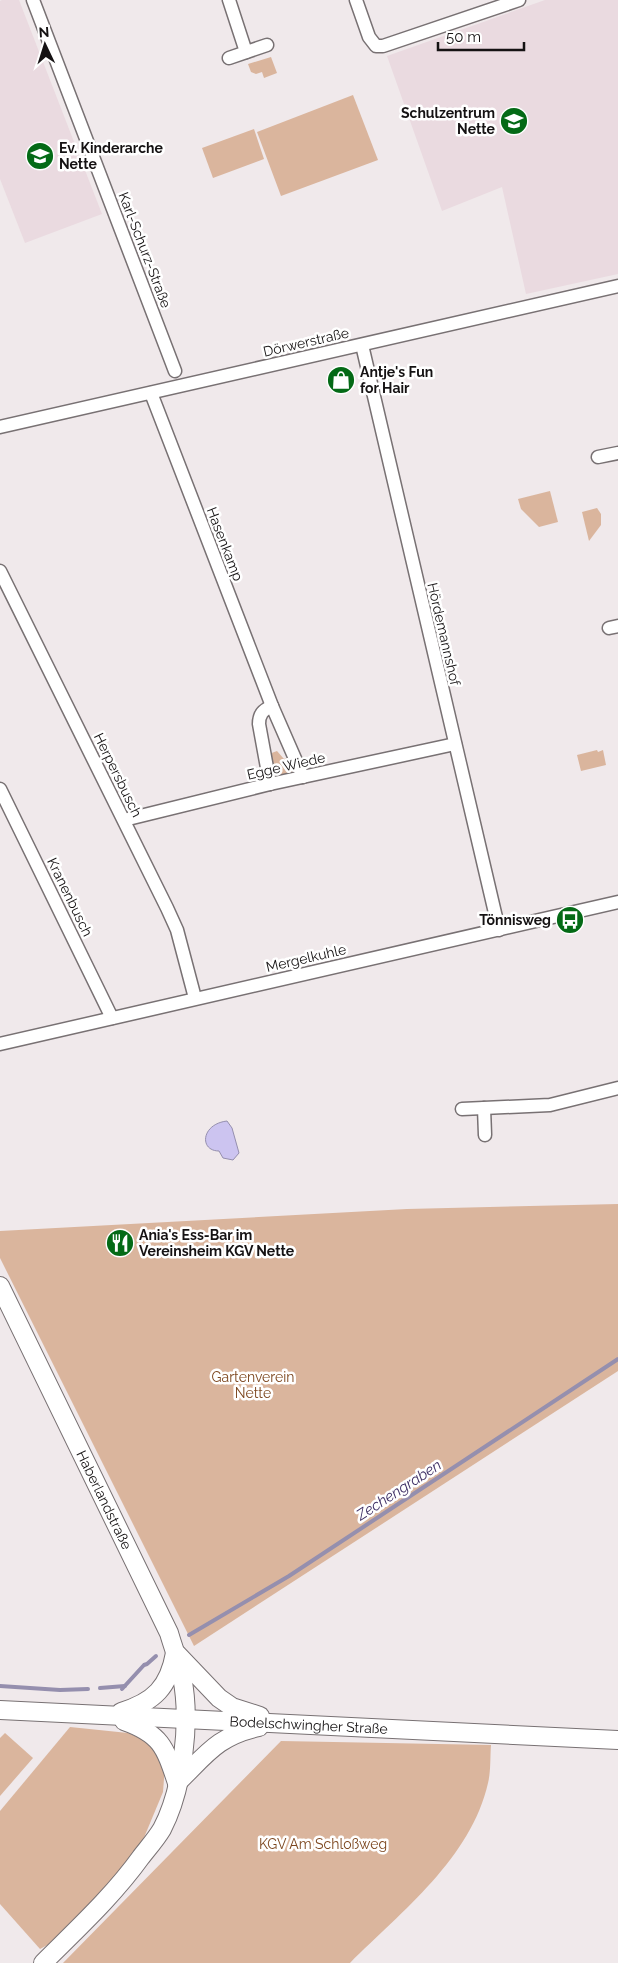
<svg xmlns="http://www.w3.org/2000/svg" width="618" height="1963" viewBox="0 0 618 1963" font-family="Raleway,sans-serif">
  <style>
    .built { fill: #eadae0 }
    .green { fill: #dab59d }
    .water { fill: #ccc4f0; stroke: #958fae }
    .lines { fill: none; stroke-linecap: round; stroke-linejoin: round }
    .stream { stroke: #958fae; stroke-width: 4 }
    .street-casing { stroke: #787173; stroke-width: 15 }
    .secondary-casing { stroke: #787173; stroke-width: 20 }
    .street { stroke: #fff; stroke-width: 12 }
    .secondary { stroke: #fff; stroke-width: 18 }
    .labels { text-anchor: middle; stroke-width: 5; stroke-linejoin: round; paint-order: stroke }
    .poi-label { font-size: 14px; font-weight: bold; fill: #151213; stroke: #fff; text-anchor: start }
    .street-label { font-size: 14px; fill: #151213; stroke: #fff }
    .park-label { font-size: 14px; fill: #7c461e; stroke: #fff }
    .water-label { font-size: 15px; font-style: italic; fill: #3e2f65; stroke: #fff }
  </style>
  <rect width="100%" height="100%" fill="#f0e9eb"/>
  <g class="built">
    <polygon points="2,0 19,0 102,214 25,243 0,179 0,1"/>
    <polygon points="545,0 618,0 618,274 526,294 502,187 442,211 387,56"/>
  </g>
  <g class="green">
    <polygon points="271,57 277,73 264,78 262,72 256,74 251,72 248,64"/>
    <polygon points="353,95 378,160 281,196 257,132"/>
    <polygon points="254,129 264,159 213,178 202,148"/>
    <polygon points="550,491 558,522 539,527 521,509 518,499"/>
    <polygon points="597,508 601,514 601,525 589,541 582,512"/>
    <polygon points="597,750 598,752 603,750 606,765 581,771 577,755"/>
    <path d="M277,751l7,8 6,-2c2,7 5,12 0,19l-11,2 -4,-3 -6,-21z"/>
    <polygon points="618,1204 618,1371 194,1646 0,1258 0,1231 407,1209"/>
    <polygon points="70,1727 128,1733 151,1743 165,1766 163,1792 143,1840 116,1875 53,1942 40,1949 0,1904 0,1811"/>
    <polygon points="5,1733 33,1758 0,1796 0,1738"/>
    <path d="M281,1741l210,4c-1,12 0,26 -3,38 -17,75 -86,128 -138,180h-287z"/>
  </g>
  <path class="water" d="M227,1121l5,7 7,25 -6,7 -10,-2 -4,-7c-20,0 -18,-27 8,-30z"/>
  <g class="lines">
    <g class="stream">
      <polyline points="189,1635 289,1576 618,1359"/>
      <polyline points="0,1686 60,1690 88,1689"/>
      <polyline points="100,1688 125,1686"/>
      <polyline points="122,1689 144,1665 147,1664 156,1656"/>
    </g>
    <defs>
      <g id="street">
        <polyline points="33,0 175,371"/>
        <polyline points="229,0 246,52"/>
        <polyline points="356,0 369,37 376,46 383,46 519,0"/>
        <polyline points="229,58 267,45"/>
        <polyline points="362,345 499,930"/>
        <polyline points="151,393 272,706"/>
        <polyline points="0,427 618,286"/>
        <polyline points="598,457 618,453"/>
        <polyline points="0,571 167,908 177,930 195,998"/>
        <polyline points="609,628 618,626"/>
        <path d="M270,784l-11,-60c0,-10 4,-14 13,-18l31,71"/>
        <polyline points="0,789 112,1018"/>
        <polyline points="124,820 270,784 455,744"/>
        <polyline points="0,1044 618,902"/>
        <polyline points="484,1108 485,1135"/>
        <polyline points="462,1109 550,1105 618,1088"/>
      </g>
      <g id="secondary">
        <path id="s1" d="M0,1286l169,347c4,14 10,29 13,44 9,44 1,112 -20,152 -6,10 -14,19 -21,28 -28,39 -64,72 -98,106"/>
        <polyline points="177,1654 219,1698 232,1707 260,1716"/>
        <path id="s2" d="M0,1710l618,30"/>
        <path d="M121,1712c33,-10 48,-25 54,-59"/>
        <path d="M124,1721c37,13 41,26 53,62"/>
        <path d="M177,1783c29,-28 40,-47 82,-56"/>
      </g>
    </defs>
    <use href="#street" class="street-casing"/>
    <use href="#secondary" class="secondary-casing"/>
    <use href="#street" class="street"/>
    <use href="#secondary" class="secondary"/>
  </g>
  <defs>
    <symbol id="school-disc" viewBox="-11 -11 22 22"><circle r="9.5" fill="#046a16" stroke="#fff"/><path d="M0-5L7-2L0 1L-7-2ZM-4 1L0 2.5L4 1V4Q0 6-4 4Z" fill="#fff"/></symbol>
    <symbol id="shop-disc" viewBox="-11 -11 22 22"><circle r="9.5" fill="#046a16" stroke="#fff"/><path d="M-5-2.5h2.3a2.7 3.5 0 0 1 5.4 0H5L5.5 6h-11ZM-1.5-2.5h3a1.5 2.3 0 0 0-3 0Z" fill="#fff"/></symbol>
    <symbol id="bus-disc" viewBox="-11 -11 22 22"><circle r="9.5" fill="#046a16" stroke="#fff"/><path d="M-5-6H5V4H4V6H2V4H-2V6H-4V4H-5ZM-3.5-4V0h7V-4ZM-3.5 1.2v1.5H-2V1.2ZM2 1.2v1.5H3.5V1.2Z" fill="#fff"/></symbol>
    <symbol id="restaurant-disc" viewBox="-11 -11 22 22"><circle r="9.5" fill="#046a16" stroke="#fff"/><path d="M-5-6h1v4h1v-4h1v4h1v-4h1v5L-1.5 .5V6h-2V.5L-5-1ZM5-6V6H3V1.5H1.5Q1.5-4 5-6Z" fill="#fff"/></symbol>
  </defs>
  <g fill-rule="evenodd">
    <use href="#school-disc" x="498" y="105" width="32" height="32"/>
    <use href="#school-disc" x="24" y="140" width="32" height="32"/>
    <use href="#shop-disc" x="325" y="364" width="32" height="32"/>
    <use href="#bus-disc" x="554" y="904" width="32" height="32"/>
    <use href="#restaurant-disc" x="104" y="1227" width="32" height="32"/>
  </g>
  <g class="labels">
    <g class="poi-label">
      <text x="495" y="118" text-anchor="end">Schulzentrum<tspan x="495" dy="16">Nette</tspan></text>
      <text x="59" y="153">Ev. Kinderarche<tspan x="59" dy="16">Nette</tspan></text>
      <text x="360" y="377">Antje's Fun<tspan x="360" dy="16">for Hair</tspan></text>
      <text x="551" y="925" text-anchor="end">Tönnisweg</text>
      <text x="139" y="1240">Ania's Ess-Bar im<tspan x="139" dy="16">Vereinsheim KGV Nette</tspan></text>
    </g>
    <g class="street-label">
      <text transform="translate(145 250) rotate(69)" y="5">Karl-Schurz-Straße</text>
      <text transform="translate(306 342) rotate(-13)" y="5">Dörwerstraße</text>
      <text transform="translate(225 544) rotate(69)" y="5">Hasenkamp</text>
      <text transform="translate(444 634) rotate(77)" y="5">Hördemannshof</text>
      <text transform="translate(286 766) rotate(-13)" y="5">Egge Wiede</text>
      <text transform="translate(118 775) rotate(64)" y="5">Herpersbusch</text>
      <text transform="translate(70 897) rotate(64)" y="5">Kranenbusch</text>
      <text transform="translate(306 958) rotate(-13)" y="5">Mergelkuhle</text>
      <text dy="5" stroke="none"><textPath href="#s1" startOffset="238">Haberlandstraße</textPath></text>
      <text dy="5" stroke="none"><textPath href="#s2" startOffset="309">Bodelschwingher Straße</textPath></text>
    </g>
    <g class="park-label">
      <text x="253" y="1382">Gartenverein<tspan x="253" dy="16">Nette</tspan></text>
      <text x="323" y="1849">KGV Am Schloßweg</text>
    </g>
    <g class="water-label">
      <text transform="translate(399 1490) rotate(-33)" y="5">Zechengraben</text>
    </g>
  </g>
  <g transform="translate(45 45) rotate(356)" stroke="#ffffff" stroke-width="4" paint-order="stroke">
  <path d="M0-4L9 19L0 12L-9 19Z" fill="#151213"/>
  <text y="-8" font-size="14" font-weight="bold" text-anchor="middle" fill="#151213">N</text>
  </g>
  <path d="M438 42v8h86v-8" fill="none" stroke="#151213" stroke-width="2.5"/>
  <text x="446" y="42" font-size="15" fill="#151213" stroke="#ffffff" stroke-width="4" paint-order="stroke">50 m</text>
</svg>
